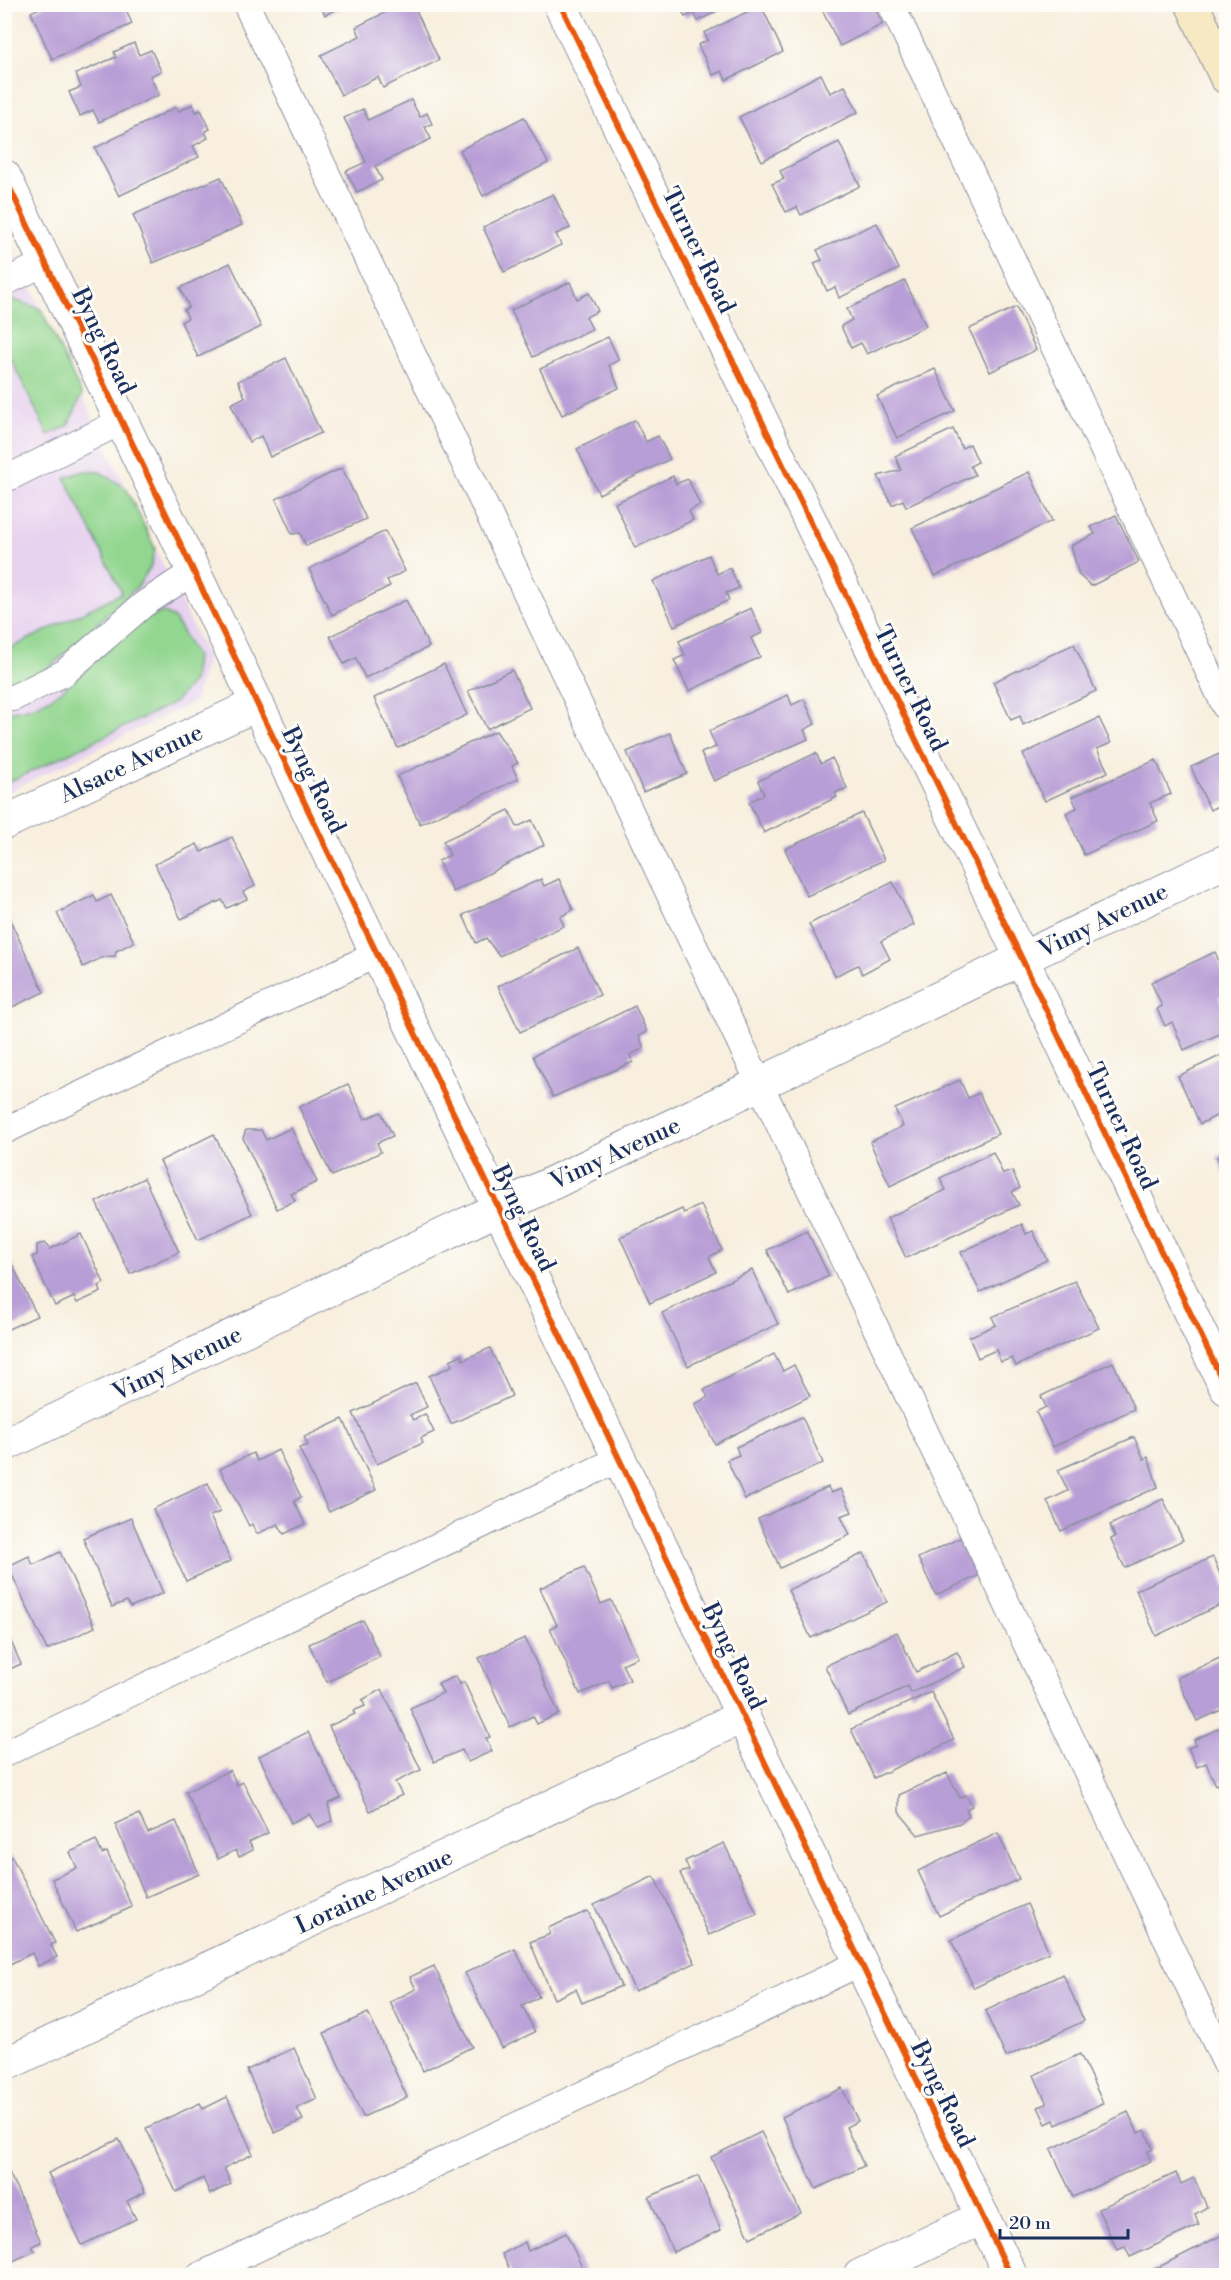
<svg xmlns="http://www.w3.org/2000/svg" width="1231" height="2280" viewBox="0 0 1231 2280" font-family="'Libre Bodoni',serif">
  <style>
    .built { fill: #e7d2ef }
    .green { fill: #92d68f; stroke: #568276; stroke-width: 1.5 }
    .building { fill: #b89ed6 }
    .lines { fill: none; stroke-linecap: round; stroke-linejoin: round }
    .service-casing { stroke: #8a8f9e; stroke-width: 28 }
    .minor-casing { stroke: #8a8f9e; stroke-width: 35 }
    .secondary-casing { stroke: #8a8f9e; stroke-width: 35 }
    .service { stroke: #fff; stroke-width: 26 }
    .minor { stroke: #fff; stroke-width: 33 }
    .secondary { stroke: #f7e9c3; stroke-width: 33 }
    .cycleway-casing { stroke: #fdfcf7; stroke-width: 10 }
    .cycleway { stroke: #e8590c; stroke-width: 6 }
    .labels { text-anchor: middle; stroke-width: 6; stroke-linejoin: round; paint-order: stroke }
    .street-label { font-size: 24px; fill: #1b2f5e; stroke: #fdfcf7 }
  </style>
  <rect width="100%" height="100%" fill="#fdfcf7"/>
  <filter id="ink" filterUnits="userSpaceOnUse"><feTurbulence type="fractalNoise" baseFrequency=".0167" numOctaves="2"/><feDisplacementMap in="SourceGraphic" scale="12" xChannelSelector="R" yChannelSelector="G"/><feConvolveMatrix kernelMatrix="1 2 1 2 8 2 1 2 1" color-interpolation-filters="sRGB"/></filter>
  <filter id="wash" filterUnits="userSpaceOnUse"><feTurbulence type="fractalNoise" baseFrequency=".008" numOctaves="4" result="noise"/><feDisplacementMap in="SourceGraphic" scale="24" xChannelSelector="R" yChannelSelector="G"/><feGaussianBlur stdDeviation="1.35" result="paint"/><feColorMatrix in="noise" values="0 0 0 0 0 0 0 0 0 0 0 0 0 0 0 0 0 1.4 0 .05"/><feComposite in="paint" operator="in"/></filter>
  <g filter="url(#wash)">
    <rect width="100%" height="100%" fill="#f8efde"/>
    <polygon class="built" points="4,232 207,657 194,702 5,793"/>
    <g class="green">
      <polygon points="8,298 41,309 82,395 68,426 48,435 11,359 5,362 5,300"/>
      <polygon points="84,471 100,472 126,488 155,548 151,566 139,585 46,671 22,681 5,682 5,651 122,593 65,478"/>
      <path d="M163,612l12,7 21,38 -3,24 -19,22 -169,81v-73c56,2 94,-63 136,-90 7,-4 15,-6 22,-9z"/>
    </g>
    <g id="blocks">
      <g class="building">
        <polygon points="48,4 124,4 132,24 52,59 31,12"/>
        <polygon points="320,4 348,4 325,15"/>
        <polygon points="402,4 413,4 439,60 383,88 378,77 341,95 321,55 360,36 356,27"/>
        <polygon points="679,4 730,4 698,21 694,13 685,17"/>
        <polygon points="823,4 873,4 883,24 840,46 820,6"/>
        <polygon points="761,5 783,52 726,80 722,71 713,75 698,45 708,40 704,33"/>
        <polygon points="134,43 139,55 151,50 161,71 150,76 159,95 99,122 93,110 80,116 69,92 81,87 76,74 116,57 114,52"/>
        <polygon points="821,74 830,93 845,86 858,112 762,161 739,117"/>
        <polygon points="411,100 420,117 427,113 432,124 425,127 431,139 375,166 382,180 357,192 346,171 366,162 344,118 363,109 368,120"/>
        <polygon points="193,104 196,112 201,110 210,129 205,132 208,138 193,146 199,157 119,196 95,148 176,107 179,111"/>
        <polygon points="524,117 548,163 483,196 460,150"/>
        <polygon points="839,142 860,186 801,215 797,207 786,212 772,184 784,179 780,171"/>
        <polygon points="221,177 242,225 153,263 133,215"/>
        <polygon points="553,194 570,228 556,234 561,245 504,272 483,227"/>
        <polygon points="877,223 899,269 839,298 835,287 827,291 814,263 822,260 817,250"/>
        <polygon points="230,263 261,327 198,357 181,322 188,318 184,310 189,307 180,288"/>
        <polygon points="905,281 926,326 867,354 861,343 851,348 841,326 852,320 847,309"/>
        <polygon points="570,282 577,299 589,293 598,311 586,317 592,329 533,357 511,310"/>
        <polygon points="1016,307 1036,350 990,372 969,329"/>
        <polygon points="608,337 619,360 609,365 619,388 562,415 540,369"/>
        <polygon points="286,358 321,433 270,457 261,436 249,442 231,404 245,397 238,381"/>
        <polygon points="935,369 955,411 897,438 877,396"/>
        <polygon points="635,420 646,442 658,436 670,459 599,494 577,449"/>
        <polygon points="953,429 962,448 970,444 978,462 970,466 975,475 906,507 903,500 892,505 878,476 901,470 895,456"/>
        <polygon points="342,468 366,519 306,546 300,533 292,534 276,499"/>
        <polygon points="1029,472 1052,521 935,576 912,528"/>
        <polygon points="673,476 676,484 688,479 700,505 689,511 693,520 635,548 615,503"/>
        <polygon points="1116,515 1139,562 1091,586 1079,575 1071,546 1095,534 1091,527"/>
        <polygon points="385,531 405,571 387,580 390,586 332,615 309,569"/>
        <polygon points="709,555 717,574 730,568 739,588 726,593 729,600 674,626 653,581"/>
        <polygon points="406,600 429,647 365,678 356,658 344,664 330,636"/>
        <polygon points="751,608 762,633 751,638 760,657 689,691 674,660 685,655 679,641"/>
        <polygon points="1074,644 1096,691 1023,725 1020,716 1011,720 993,682"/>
        <polygon points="444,664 467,715 398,748 374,698"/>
        <polygon points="512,670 530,708 487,729 468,691"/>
        <polygon points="788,695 792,705 804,699 815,724 804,730 808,739 714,781 701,753 716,747 709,731"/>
        <polygon points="1099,718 1111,743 1097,749 1108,772 1045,801 1023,754"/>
        <polygon points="496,731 518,763 512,766 518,779 420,824 397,776"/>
        <polygon points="670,733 687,774 643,792 627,752"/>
        <polygon points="1226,751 1226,802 1210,810 1191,767"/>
        <polygon points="816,753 821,764 832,758 847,788 835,793 837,797 764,833 749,802 764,794 758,781"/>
        <polygon points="1156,760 1171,794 1150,803 1158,821 1084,855 1066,813 1077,808 1072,797"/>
        <polygon points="509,810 517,827 532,820 544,845 453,892 438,861 450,855 443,841"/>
        <polygon points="862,813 884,860 807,896 785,849"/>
        <polygon points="232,837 255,886 243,892 247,899 227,908 222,900 181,919 155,864 197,844 201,852"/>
        <polygon points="541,879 544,886 559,879 573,910 560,917 564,926 499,956 486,938 476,943 463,915"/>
        <polygon points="893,882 914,925 881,941 890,959 862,974 858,965 835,976 809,924"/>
        <polygon points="94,895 97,902 111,895 134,942 116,951 115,956 103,957 83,967 57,913"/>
        <polygon points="9,918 44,992 4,1011 4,920"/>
        <polygon points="578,948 600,995 520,1032 498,986"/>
        <polygon points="1215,952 1226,977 1226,993 1219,997 1226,1014 1226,1031 1184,1050 1172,1022 1165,1026 1157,1009 1162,1006 1151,982"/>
        <polygon points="635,1006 647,1032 639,1036 644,1048 630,1055 633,1062 553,1097 533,1056"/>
        <polygon points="1226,1053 1226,1111 1200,1124 1178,1076"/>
        <polygon points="960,1080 968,1098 979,1093 998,1134 890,1186 870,1142 903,1126 895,1109"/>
        <polygon points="348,1084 365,1119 381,1112 393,1136 377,1143 381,1152 332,1176 299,1107"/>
        <polygon points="1226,1124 1226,1143 1219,1127"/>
        <polygon points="291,1128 317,1182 291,1194 295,1201 277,1209 243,1138 246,1130 261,1130 266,1140"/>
        <polygon points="214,1134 252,1214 198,1240 160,1161"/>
        <polygon points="993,1152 1003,1174 1012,1171 1020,1188 1012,1192 1019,1205 906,1258 887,1218 946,1190 940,1178"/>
        <polygon points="1226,1152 1226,1178 1217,1157"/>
        <polygon points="144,1178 179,1252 130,1274 96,1202"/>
        <polygon points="701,1205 722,1250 709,1257 716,1272 650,1303 620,1237 682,1209 684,1213"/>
        <polygon points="1022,1224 1026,1234 1033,1231 1047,1260 980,1292 961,1252"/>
        <polygon points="807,1231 829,1276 789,1295 767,1250"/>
        <polygon points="81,1234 104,1283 99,1286 101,1292 77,1303 74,1297 55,1306 32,1257 37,1255 37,1245 44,1243 50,1249"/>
        <polygon points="12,1264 37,1316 4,1331 4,1267"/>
        <polygon points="752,1270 778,1324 688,1366 662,1313"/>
        <polygon points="1075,1281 1099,1328 1016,1366 1012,1358 1001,1362 996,1350 978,1358 969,1337 996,1325 992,1317"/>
        <polygon points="490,1348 512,1396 451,1424 429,1376 452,1366 450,1360 461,1355 463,1360"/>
        <polygon points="774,1354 783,1371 794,1365 810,1396 715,1444 695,1404 708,1397 704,1390"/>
        <polygon points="1113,1362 1134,1409 1053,1447 1036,1412 1046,1407 1041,1396"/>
        <polygon points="416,1383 427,1407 410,1415 413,1420 425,1414 434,1432 421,1438 423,1443 377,1464 353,1413"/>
        <polygon points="802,1417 823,1463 745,1499 727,1460 739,1455 736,1447"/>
        <polygon points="343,1419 376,1490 329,1512 299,1448 308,1445 304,1437"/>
        <polygon points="1134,1437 1144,1459 1148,1457 1158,1487 1061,1531 1047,1501 1068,1491 1058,1470"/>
        <polygon points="278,1450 301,1497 294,1501 305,1524 284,1534 278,1524 257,1534 252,1524 249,1526 220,1469 253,1453 257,1461"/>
        <polygon points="208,1483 220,1512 210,1516 231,1561 186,1581 153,1509"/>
        <polygon points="828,1487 831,1493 841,1489 852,1512 841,1516 850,1535 780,1568 758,1519"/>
        <polygon points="1163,1499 1183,1540 1125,1568 1111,1539 1115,1537 1110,1525"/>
        <polygon points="131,1518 163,1593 130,1607 127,1601 112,1607 83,1538"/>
        <polygon points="962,1537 980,1575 936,1595 918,1558"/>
        <polygon points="60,1552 95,1627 47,1650 8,1566 29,1556 33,1565"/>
        <polygon points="864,1553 887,1602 811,1638 788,1590"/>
        <polygon points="1213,1557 1226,1589 1226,1602 1156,1636 1136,1590"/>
        <polygon points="584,1567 601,1604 611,1600 638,1657 622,1664 630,1680 612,1688 609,1681 580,1694 550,1628 557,1625 540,1588"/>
        <polygon points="363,1620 380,1657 327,1682 309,1644"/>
        <polygon points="5,1628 21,1664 5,1671"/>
        <polygon points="897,1632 916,1672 957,1652 965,1667 911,1693 908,1686 848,1715 825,1666"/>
        <polygon points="525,1638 559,1714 537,1724 533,1716 510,1727 479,1658"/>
        <polygon points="1226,1655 1226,1708 1197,1721 1177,1678"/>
        <polygon points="456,1676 460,1684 464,1682 490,1737 486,1738 492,1751 468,1762 462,1750 434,1762 410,1708 443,1693 438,1684"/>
        <polygon points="382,1689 421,1770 395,1782 402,1795 370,1811 329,1726 355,1714 353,1711 365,1706 362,1700"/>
        <polygon points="931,1692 954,1740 874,1778 851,1729"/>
        <polygon points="1226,1725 1226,1780 1216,1785 1206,1763 1197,1767 1188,1748 1196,1745 1194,1740"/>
        <polygon points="308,1732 341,1798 328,1804 332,1821 318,1827 309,1814 291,1823 259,1756"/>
        <polygon points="230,1770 237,1785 243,1782 268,1833 249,1842 253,1850 239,1857 236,1850 218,1859 186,1792"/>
        <polygon points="947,1773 960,1798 966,1795 972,1806 966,1809 969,1816 960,1823 918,1835 899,1812 899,1795"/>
        <polygon points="139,1814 148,1833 176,1821 199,1874 146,1897 115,1824"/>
        <polygon points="998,1833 1019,1879 939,1916 918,1871"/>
        <polygon points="96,1840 102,1854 107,1852 132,1907 76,1932 52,1879 77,1868 70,1852"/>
        <polygon points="724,1843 757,1914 709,1935 680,1873 689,1870 685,1861"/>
        <polygon points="12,1857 55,1943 51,1945 57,1957 38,1966 32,1953 6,1966 4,1964 4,1860"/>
        <polygon points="654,1876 695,1963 635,1991 594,1905"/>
        <polygon points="1027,1904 1049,1952 974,1988 951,1940"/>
        <polygon points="588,1911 621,1986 582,2003 576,1989 554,1999 530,1942 550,1934 548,1928"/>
        <polygon points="515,1949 539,1997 522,2006 535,2032 502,2048 465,1973"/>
        <polygon points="434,1966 472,2047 423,2071 390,2002 416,1989 410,1977"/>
        <polygon points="1063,1974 1084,2021 1006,2057 985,2011"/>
        <polygon points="368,2013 407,2097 363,2117 324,2033"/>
        <polygon points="294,2048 317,2099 297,2108 303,2120 275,2133 247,2070"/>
        <polygon points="1080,2054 1103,2103 1056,2125 1054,2120 1046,2124 1038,2107 1047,2104 1034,2075"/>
        <polygon points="842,2088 858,2121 846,2127 864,2166 816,2189 782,2117"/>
        <polygon points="227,2097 253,2154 224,2168 231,2184 210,2194 203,2178 176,2192 146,2128 200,2103 203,2109"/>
        <polygon points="1128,2112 1138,2133 1145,2130 1153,2149 1147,2152 1151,2161 1073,2197 1051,2149"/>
        <polygon points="761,2132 801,2213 750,2238 711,2157"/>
        <polygon points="119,2139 145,2192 127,2201 136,2219 82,2245 48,2173"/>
        <polygon points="7,2168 41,2242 32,2246 35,2251 4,2265"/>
        <polygon points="1176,2173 1181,2184 1194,2178 1207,2207 1195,2214 1199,2225 1130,2257 1125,2247 1117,2250 1098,2209"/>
        <polygon points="698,2176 721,2230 673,2252 649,2197"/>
        <polygon points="566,2233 586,2276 513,2276 502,2254 525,2242 528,2251"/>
        <polygon points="1226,2233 1226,2276 1141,2276"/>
      </g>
    </g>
  </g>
  <g filter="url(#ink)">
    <use href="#blocks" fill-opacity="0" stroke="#8a8f9e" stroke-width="1.5"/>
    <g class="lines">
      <defs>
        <g id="service">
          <polyline points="246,4 1226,2064"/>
          <polyline points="891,4 1226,708"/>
          <polyline points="4,283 46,262"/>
          <polyline points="10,477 122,421"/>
          <polyline points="4,698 13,698 64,673 144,604 194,571"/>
          <polyline points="4,1131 377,954"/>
          <polyline points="4,1754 619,1459"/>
          <polyline points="199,2276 860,1963"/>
        </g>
        <g id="minor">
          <polyline points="560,4 1022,959 1226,1388"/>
          <polyline points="4,176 1011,2276"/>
          <polyline points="4,823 257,704"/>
          <polyline points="4,1445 1226,861"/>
          <polyline points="4,2065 743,1716"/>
          <polyline points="860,2276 983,2217"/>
        </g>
        <polyline id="secondary" points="1192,4 1226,77"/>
      </defs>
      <use href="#service" class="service-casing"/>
      <use href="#minor" class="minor-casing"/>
      <use href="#secondary" class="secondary-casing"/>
      <use href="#service" class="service"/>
      <use href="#minor" class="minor"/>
      <use href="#secondary" class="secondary"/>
      <defs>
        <g id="cycleway">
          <polyline points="560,4 1022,959 1226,1388"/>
          <polyline points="4,176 1011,2276"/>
        </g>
      </defs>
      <use href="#cycleway" class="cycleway-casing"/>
      <use href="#cycleway" class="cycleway"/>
    </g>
  </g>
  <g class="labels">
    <g class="street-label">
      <text transform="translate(699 250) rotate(64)" y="8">Turner Road</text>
      <text transform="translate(104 341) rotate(64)" y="8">Byng Road</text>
      <text transform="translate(911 688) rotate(64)" y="8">Turner Road</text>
      <text transform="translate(131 763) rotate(-25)" y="8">Alsace Avenue</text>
      <text transform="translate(314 780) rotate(64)" y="8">Byng Road</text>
      <text transform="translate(1103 920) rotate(-26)" y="8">Vimy Avenue</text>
      <text transform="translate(1122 1126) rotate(65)" y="8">Turner Road</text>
      <text transform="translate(615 1153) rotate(-25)" y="8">Vimy Avenue</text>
      <text transform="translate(524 1218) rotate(64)" y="8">Byng Road</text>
      <text transform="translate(177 1363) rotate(-26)" y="8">Vimy Avenue</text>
      <text transform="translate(734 1656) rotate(64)" y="8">Byng Road</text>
      <text transform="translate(374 1891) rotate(-25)" y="8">Loraine Avenue</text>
      <text transform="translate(943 2094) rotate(64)" y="8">Byng Road</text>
    </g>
  </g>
  <rect width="1231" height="2280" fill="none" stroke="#fdfcf7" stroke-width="24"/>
  <path d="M1000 2229v9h128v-9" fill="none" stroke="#1b2f5e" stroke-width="3"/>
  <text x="1009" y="2229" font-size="18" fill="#1b2f5e" stroke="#fdfcf7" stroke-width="4.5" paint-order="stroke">20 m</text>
</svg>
